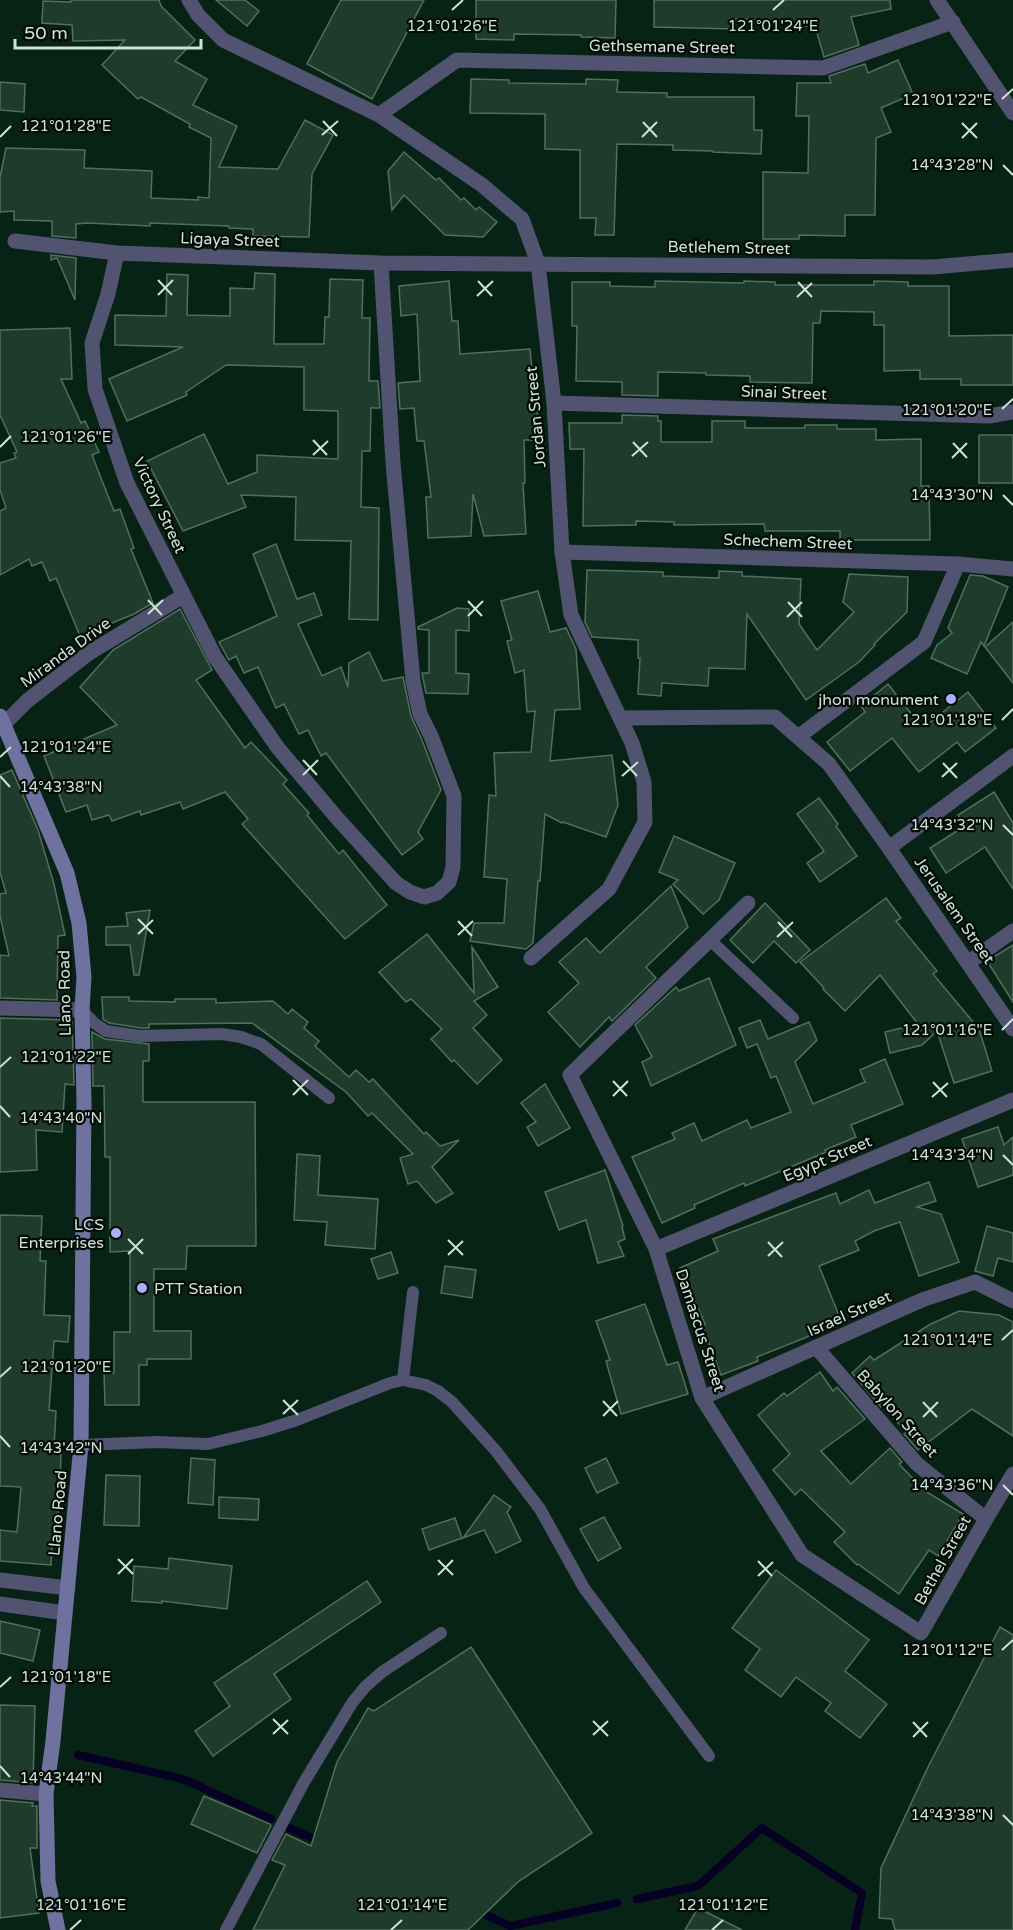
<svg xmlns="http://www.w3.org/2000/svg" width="1013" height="1930" viewBox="0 0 1013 1930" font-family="'Varela Round',sans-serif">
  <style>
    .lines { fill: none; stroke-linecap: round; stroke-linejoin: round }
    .stream { stroke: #050024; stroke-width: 8 }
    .building { fill: #1f3b2c; stroke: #516f5e; stroke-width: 1.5 }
    .lane { stroke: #515370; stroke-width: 12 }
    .street { stroke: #515370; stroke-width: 15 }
    .secondary { stroke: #6f729f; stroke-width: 15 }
    .ticks { fill: none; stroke: #d0e1d7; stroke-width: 2 }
    .poi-dot { fill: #abaffb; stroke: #020a05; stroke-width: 2 }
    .labels { text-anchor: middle; stroke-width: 4.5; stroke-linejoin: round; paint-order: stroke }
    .street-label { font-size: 16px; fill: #d0e1d7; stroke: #020a05 }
    .poi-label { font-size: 16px; fill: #d0e1d7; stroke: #020a05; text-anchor: end }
    .ticks-label { font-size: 15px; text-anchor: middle; fill: #d0e1d7; stroke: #020a05; stroke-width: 4.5; stroke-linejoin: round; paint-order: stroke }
  </style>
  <rect width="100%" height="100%" fill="#062315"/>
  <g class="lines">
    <g class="stream">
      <polyline points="78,1755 183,1779 271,1819"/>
      <polyline points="289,1828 321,1842"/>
      <polyline points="637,1899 698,1886 762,1828 862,1893 855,1930"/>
      <polyline points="477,1911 510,1926 617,1903"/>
    </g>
  </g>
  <g class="building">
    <polygon points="71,0 159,0 161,6 195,40 175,61 207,79 193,105 237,126 219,167 278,169 305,120 333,135 312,174 309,237 253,236 253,229 229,228 229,226 150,223 150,226 87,223 76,224 76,238 52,236 52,221 14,220 14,211 0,212 0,177 6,148 85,150 84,168 152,171 151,198 198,200 198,197 209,198 211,138 189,127 190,124 141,97 138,99 102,65 125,40 73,41 72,25 42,23 43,1 71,2"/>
    <polygon points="216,0 245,0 259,11 247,26"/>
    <polygon points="341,0 424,0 372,99 307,64"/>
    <polygon points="476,0 616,0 615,38 581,37 581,35 514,34 514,40 476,39"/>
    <polygon points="654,0 890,0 891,9 851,17 859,45 824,57 815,26 794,26 793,21 735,19 735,29 654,27"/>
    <polygon points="898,60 913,94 881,108 891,132 876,138 875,215 845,215 845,236 799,235 799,239 763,239 763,172 808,173 809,116 796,116 797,83 831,83 829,76 865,64 868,73"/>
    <polygon points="471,79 509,80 509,83 586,84 586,79 618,80 617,92 667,93 667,97 754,97 754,130 762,130 761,154 713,152 713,151 673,150 673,145 617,144 614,235 595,235 596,218 580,218 580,150 545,149 545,114 470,113"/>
    <polygon points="0,82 25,84 24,112 0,110"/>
    <polygon points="404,152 436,180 439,178 461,200 464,198 476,210 479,207 497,222 483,237 445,235 404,195 392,210 388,171"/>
    <polygon points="51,255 76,258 75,300 57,258 51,260"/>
    <polygon points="255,273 275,274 274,344 324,344 325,317 329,317 330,279 363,280 362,318 370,318 369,381 378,381 380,408 371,408 370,451 362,451 361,507 379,508 378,620 349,619 351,541 295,540 296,497 241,495 246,507 183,531 147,461 204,434 228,484 257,472 257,455 338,459 338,411 304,410 304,367 226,365 186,392 187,395 127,421 109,379 183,347 115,345 115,315 166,316 167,274 188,275 187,315 230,316 230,288 254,289"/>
    <polygon points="449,281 452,321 458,321 460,354 530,349 535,403 537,403 538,440 524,440 525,483 523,483 526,534 484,536 473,494 471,536 428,538 426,497 431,497 424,441 417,441 414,408 400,409 398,383 420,381 417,314 401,316 399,286"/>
    <polygon points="655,281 744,283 744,281 775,282 775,285 874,285 874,281 908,282 908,286 949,286 949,336 1013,335 1013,385 961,385 961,379 920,379 920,370 884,371 884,325 874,325 874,312 821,311 820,323 813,323 812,383 750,382 750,376 706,375 706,373 658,372 658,396 622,395 622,382 576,381 577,326 572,326 572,282 610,282 610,286 655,287"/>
    <polygon points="70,328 72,379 61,379 81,423 85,421 99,452 92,455 114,511 120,509 134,548 131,549 153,603 134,614 80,636 56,578 50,581 42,562 32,566 29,559 0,575 0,511 6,508 0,490 0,463 16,458 14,453 17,452 0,415 0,330"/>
    <polygon points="622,415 658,416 658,421 661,421 661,442 712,442 712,421 745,421 745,428 805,428 805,425 837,425 837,429 876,429 876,440 921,439 921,486 929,486 930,540 840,540 840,531 765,531 764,524 674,525 674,522 636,521 636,525 583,526 584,449 570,449 569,423 622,423"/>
    <rect x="979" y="435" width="34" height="48"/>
    <polygon points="276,544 297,599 314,593 322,615 298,624 322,676 341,667 348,687 349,663 369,652 383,681 403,677 411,716 422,740 441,790 418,832 423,839 402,855 326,753 321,756 308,730 299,734 284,704 276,708 258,667 244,673 236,656 229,660 219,642 277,616 253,554"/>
    <polygon points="587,570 663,572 663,576 719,578 719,571 742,572 742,576 801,579 799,624 817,650 854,612 843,602 849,574 908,577 907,612 874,644 875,645 859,662 806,700 747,614 745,669 709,668 708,686 662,683 661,696 638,694 640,658 638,658 638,640 592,637 585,622"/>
    <polygon points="970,575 983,576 1008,587 984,646 981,642 967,674 931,658 937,645 952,633 948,628"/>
    <polygon points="538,591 550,632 566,628 576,649 580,709 555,710 550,761 612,755 618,805 606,837 563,822 562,823 545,814 540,881 538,881 533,943 526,949 470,941 474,923 504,923 507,879 484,877 489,795 496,796 494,753 531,752 535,711 527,712 524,670 515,673 507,641 512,640 501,601"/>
    <polygon points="457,608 469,609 469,631 456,630 456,673 469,674 468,694 426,693 422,673 429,673 429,630 418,629 418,627"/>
    <polygon points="180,609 212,670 196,680 245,748 251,742 287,780 283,784 309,813 307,815 339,854 343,850 387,905 345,939 242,824 248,819 225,792 183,809 180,802 141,815 140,811 112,821 109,815 92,820 87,805 66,812 44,756 117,725 80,687 113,650"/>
    <polygon points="1013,622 1013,683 985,647"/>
    <polygon points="888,684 920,725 925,720 928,724 968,692 996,728 965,752 957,742 919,772 892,738 850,771 827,742 865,712 861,706"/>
    <polygon points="12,770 38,830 54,884 65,935 58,936 57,1000 0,998 0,955 9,956 0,916 0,894 6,893 0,872 0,775"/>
    <polygon points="994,792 1013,823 1013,889 985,847 946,873 930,848 965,826 958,815"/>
    <polygon points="819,798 838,824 836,826 857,856 820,882 807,863 824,851 797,814"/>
    <polygon points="674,836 735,863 719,900 703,914 673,884 678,880 659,872"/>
    <polygon points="671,886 688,927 646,967 656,978 612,1021 609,1017 580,1047 548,1012 579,983 559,962 586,938 600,953"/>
    <polygon points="886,898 901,918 896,921 937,971 933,974 979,1029 992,1071 954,1083 937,1031 922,1045 890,1053 885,1032 918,1024 880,975 845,1011 823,989 824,988 800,962"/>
    <polygon points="765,903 810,950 796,963 774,941 753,963 730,940"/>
    <polygon points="150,910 139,975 134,975 130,945 106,945 106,927 128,926 126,913"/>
    <polygon points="427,934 474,993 472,947 498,987 474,1001 487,1015 473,1028 502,1060 477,1084 454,1060 452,1062 431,1039 442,1029 411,999 406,1002 379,972"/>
    <polygon points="1013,945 1013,1002 987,961"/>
    <polygon points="709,978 736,1045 651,1086 642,1062 652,1057 635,1025 676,987 679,991"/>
    <polygon points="102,997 129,997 129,1001 175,1002 175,999 216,999 216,1003 273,1001 288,1014 292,1009 308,1022 304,1028 319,1041 315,1046 349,1077 356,1070 369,1082 373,1079 424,1134 426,1132 440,1146 459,1140 432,1167 453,1193 436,1203 417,1181 408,1184 400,1158 413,1154 372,1113 368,1116 346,1092 252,1023 149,1024 149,1028 141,1028 109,1023 103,1019"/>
    <polygon points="0,1018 72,1020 74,1085 65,1084 62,1132 36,1130 37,1170 0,1172"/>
    <polygon points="760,1020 768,1039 809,1022 817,1040 795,1062 813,1104 865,1082 860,1070 885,1059 903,1104 851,1125 856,1137 825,1150 826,1152 745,1186 744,1183 694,1205 695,1208 662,1223 632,1157 675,1139 672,1133 694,1123 702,1141 747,1120 751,1128 791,1112 776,1076 771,1078 757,1044 747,1048 739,1028"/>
    <polygon points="92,1032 105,1039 149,1044 149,1061 143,1061 143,1102 255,1102 256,1246 187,1246 186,1269 154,1269 154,1331 191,1331 191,1359 147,1359 147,1365 139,1365 139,1405 105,1405 104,1373 114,1373 114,1332 130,1332 130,1251 110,1252 110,1157 105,1157 104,1086 93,1086"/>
    <polygon points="545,1084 570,1128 538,1146 527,1127 536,1122 521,1103"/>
    <polygon points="998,1127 1004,1145 1013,1137 1013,1175 978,1187 962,1139"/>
    <polygon points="297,1154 320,1156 318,1195 378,1199 375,1249 325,1245 327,1222 294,1220"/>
    <polygon points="605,1170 623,1226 622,1227 625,1239 618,1242 624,1256 598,1263 586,1220 559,1230 545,1192"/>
    <polygon points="929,1182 936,1201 917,1207 941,1214 959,1262 919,1276 900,1222 874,1231 855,1241 859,1250 819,1266 842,1323 757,1357 758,1361 721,1375 702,1325 705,1324 680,1268 718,1251 713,1239 836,1193 840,1204 869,1190 875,1203"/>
    <polygon points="0,1215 42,1216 40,1261 46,1261 44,1315 70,1316 68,1342 54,1341 49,1410 56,1411 54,1449 61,1449 60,1493 57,1529 53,1528 51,1565 0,1561 0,1530 17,1532 21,1487 0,1486"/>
    <polygon points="987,1226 1013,1233 1013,1262 998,1258 993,1276 975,1271"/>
    <polygon points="391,1252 398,1273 378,1279 371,1259"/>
    <polygon points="445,1266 476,1270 472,1298 441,1293"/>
    <polygon points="645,1304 667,1365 678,1362 688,1394 621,1414 606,1361 610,1360 596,1321"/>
    <polygon points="959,1311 999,1315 1013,1322 1013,1436 972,1409 918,1450 904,1434 906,1432 883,1406 881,1407 852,1373 870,1356 874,1360 929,1325"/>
    <polygon points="820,1372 833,1391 837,1387 865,1419 821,1451 851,1484 890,1448 902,1462 899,1464 925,1491 963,1514 938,1556 929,1550 899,1594 858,1564 857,1565 834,1542 845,1532 801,1489 795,1495 773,1470 790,1454 758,1415 784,1393 787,1396"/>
    <polygon points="191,1458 215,1460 213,1505 188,1503"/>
    <polygon points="606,1458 618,1483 597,1493 585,1468"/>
    <polygon points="106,1475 140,1476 139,1526 104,1525"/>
    <polygon points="494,1495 511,1507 507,1512 521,1541 496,1553 484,1530 463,1538"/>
    <polygon points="219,1497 259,1499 258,1520 219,1518"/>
    <polygon points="604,1517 621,1548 598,1561 580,1529"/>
    <polygon points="455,1518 462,1538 429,1550 422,1529"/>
    <polygon points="169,1558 232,1566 227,1609 162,1601 162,1603 132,1601 134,1566 168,1569"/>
    <polygon points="776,1570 869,1640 845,1671 887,1704 860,1738 825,1711 831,1703 796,1677 781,1697 745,1670 760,1649 732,1628"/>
    <polygon points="367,1581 381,1602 274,1674 291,1699 213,1756 195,1731 230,1706 214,1683"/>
    <polygon points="0,1621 40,1630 33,1661 0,1653"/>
    <polygon points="1000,1627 1013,1635 1013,1930 895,1930 892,1919 879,1918 881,1868 928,1767"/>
    <polygon points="471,1647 592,1833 519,1881 468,1930 253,1930 285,1865 272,1860 286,1834 311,1846 337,1762 368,1708 374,1711"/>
    <polygon points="0,1705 35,1706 33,1783 0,1780"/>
    <polygon points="204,1796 270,1824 271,1826 257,1853 191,1824"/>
    <polygon points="0,1800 33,1803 32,1806 37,1806 37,1848 30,1848 39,1913 0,1918"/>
    <polygon points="698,1908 742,1930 685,1930"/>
  </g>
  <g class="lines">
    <g class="lane">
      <polyline points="710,940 793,1018"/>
      <polyline points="82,1010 94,1023 106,1031 140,1036 222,1034 241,1037 261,1044 329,1098"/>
      <polyline points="403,1380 413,1292"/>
      <polyline points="81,1445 157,1442 208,1444 262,1431 297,1420 390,1383 403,1380 426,1385 438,1391 452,1402 496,1451 540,1509 584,1588 709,1756"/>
      <polyline points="226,1930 303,1784 352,1703 365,1687 382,1672 441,1633"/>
    </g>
    <g class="street">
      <polyline points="189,0 198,15 223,40 379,115 482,185 522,219 538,263 554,403 562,552 571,615 632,743 644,782 645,822 609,889 531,958"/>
      <polyline points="937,0 1013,113"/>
      <polyline points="379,115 457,60 823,68 953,22"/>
      <polyline points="15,241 117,253 381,263 933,267 1013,260"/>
      <polyline points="117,253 108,294 92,343 95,389 127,483 215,657 278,748 337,818 396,883 410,892 424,897 437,893 449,882 453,867 454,796 431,736 420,714 413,681 393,463 381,263"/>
      <polyline points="554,403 989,416 1013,412"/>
      <polyline points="562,552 958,564 1013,569"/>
      <polyline points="620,718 775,717 829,764 889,848 1013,1029"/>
      <polyline points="4,724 27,701 89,653 183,596"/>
      <polyline points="798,737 924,642 958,564"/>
      <polyline points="889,848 1013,756"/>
      <polyline points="748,903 570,1075 656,1249 702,1398 802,1555 921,1633 986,1519 1013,1474"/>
      <polyline points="969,962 1013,931"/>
      <polyline points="0,1008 82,1010"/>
      <polyline points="656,1249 1013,1100"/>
      <polyline points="816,1347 917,1464 986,1519"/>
      <polyline points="702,1398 922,1300 975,1282 1013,1301"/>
      <polyline points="0,1580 68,1588"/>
      <polyline points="0,1604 65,1613"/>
      <polyline points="0,1790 46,1794"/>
    </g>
    <polyline class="secondary" points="0,716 67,873 79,923 84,977 82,1010 84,1102 81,1445 53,1741 46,1794 48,1881 58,1930"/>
  </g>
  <path class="ticks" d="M452,10l11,-10M773,10l11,-10M1002,99l11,-10M323,121l14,15M643,122l14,15M962,123l15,15M322,135l16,-14M0,137l11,-11M642,137l15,-15M962,138l15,-15M1003,165l10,10M158,280l14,15M478,281l14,15M798,282l14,15M158,295l15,-15M477,296l16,-15M797,297l15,-14M1002,409l11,-10M313,440l14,15M633,442l14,15M953,443l14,15M0,447l11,-11M313,455l15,-14M632,456l16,-14M952,458l15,-15M1003,495l10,10M148,600l14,15M468,601l14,15M788,602l14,15M148,614l15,-14M468,616l15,-15M787,617l15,-15M1002,720l11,-11M0,757l11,-10M303,760l14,15M623,761l14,15M943,763l14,15M303,775l15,-15M0,776l10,11M622,776l16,-14M942,777l15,-14M1003,825l10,10M138,919l15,15M458,921l14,15M778,922l14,15M138,934l15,-14M458,935l15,-14M777,937l16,-15M1002,1030l11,-11M0,1067l11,-10M293,1080l15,15M613,1081l14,15M933,1082l14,15M293,1095l15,-15M613,1096l15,-15M932,1097l16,-14M0,1106l10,11M1003,1155l10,10M128,1239l15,15M448,1240l15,15M768,1242l14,15M128,1254l15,-15M448,1255l15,-14M768,1256l15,-14M1002,1340l11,-10M0,1377l11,-10M283,1400l15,15M603,1401l14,15M923,1402l14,15M283,1414l15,-14M603,1416l15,-15M923,1417l15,-15M0,1436l10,11M1003,1485l10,10M118,1559l15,15M438,1560l15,15M758,1561l14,15M118,1574l15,-15M438,1575l15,-15M758,1576l15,-14M1002,1650l11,-10M0,1687l11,-10M273,1719l15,15M593,1721l15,15M913,1722l14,15M273,1734l15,-14M593,1735l15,-14M913,1737l15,-15M0,1766l10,11M1003,1815l10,10M70,1930l11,-10M391,1930l11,-10M712,1930l11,-10"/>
  <g class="poi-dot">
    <circle cx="951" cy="699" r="6"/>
    <circle cx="116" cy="1233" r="6"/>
    <circle cx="142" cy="1288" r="6"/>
  </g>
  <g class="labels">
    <g class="street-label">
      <text transform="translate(662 46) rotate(1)" y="6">Gethsemane Street</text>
      <text transform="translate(230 239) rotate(2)" y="6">Ligaya Street</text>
      <text transform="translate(729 247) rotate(1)" y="6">Betlehem Street</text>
      <text transform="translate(784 392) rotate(2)" y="6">Sinai Street</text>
      <text transform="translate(535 417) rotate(-95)" y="6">Jordan Street</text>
      <text transform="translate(160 505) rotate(65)" y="6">Victory Street</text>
      <text transform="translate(788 541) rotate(2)" y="6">Schechem Street</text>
      <text transform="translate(65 652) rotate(-36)" y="6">Miranda Drive</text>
      <text transform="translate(955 910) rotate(55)" y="6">Jerusalem Street</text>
      <text transform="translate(64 993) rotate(-91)" y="6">Llano Road</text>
      <text transform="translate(827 1158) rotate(-23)" y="6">Egypt Street</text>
      <text transform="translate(849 1313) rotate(-24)" y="6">Israel Street</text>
      <text transform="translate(701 1330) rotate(72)" y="6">Damascus Street</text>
      <text transform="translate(898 1413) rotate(48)" y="6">Babylon Street</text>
      <text transform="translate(57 1513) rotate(-85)" y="6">Llano Road</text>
      <text transform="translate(942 1560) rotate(-61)" y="6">Bethel Street</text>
    </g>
    <g class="poi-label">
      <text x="939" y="705">jhon monument</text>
      <text x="104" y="1230">LCS<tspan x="104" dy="18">Enterprises</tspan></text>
      <text x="154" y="1294" text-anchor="start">PTT Station</text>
    </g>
  </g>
  <g class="ticks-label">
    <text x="452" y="31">121°01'26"E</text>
    <text x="773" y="31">121°01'24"E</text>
    <text x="947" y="105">121°01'22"E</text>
    <text x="66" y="131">121°01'28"E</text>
    <text x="952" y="170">14°43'28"N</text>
    <text x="947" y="415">121°01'20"E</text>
    <text x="66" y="442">121°01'26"E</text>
    <text x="952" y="500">14°43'30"N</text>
    <text x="947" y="725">121°01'18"E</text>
    <text x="66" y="752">121°01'24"E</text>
    <text x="61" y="792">14°43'38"N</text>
    <text x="952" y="830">14°43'32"N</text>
    <text x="947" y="1035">121°01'16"E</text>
    <text x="66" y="1062">121°01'22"E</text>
    <text x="61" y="1123">14°43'40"N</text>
    <text x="952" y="1160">14°43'34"N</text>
    <text x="947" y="1345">121°01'14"E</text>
    <text x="66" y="1372">121°01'20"E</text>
    <text x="61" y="1453">14°43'42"N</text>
    <text x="952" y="1490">14°43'36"N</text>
    <text x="947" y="1655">121°01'12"E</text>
    <text x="66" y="1682">121°01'18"E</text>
    <text x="61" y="1783">14°43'44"N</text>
    <text x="952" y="1820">14°43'38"N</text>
    <text x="81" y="1910">121°01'16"E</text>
    <text x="402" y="1910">121°01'14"E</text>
    <text x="723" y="1910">121°01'12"E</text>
  </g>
  <path d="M15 39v9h186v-9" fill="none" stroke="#d0e1d7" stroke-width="3"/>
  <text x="24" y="39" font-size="18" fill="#d0e1d7" stroke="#020a05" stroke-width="4.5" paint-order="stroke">50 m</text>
</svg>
